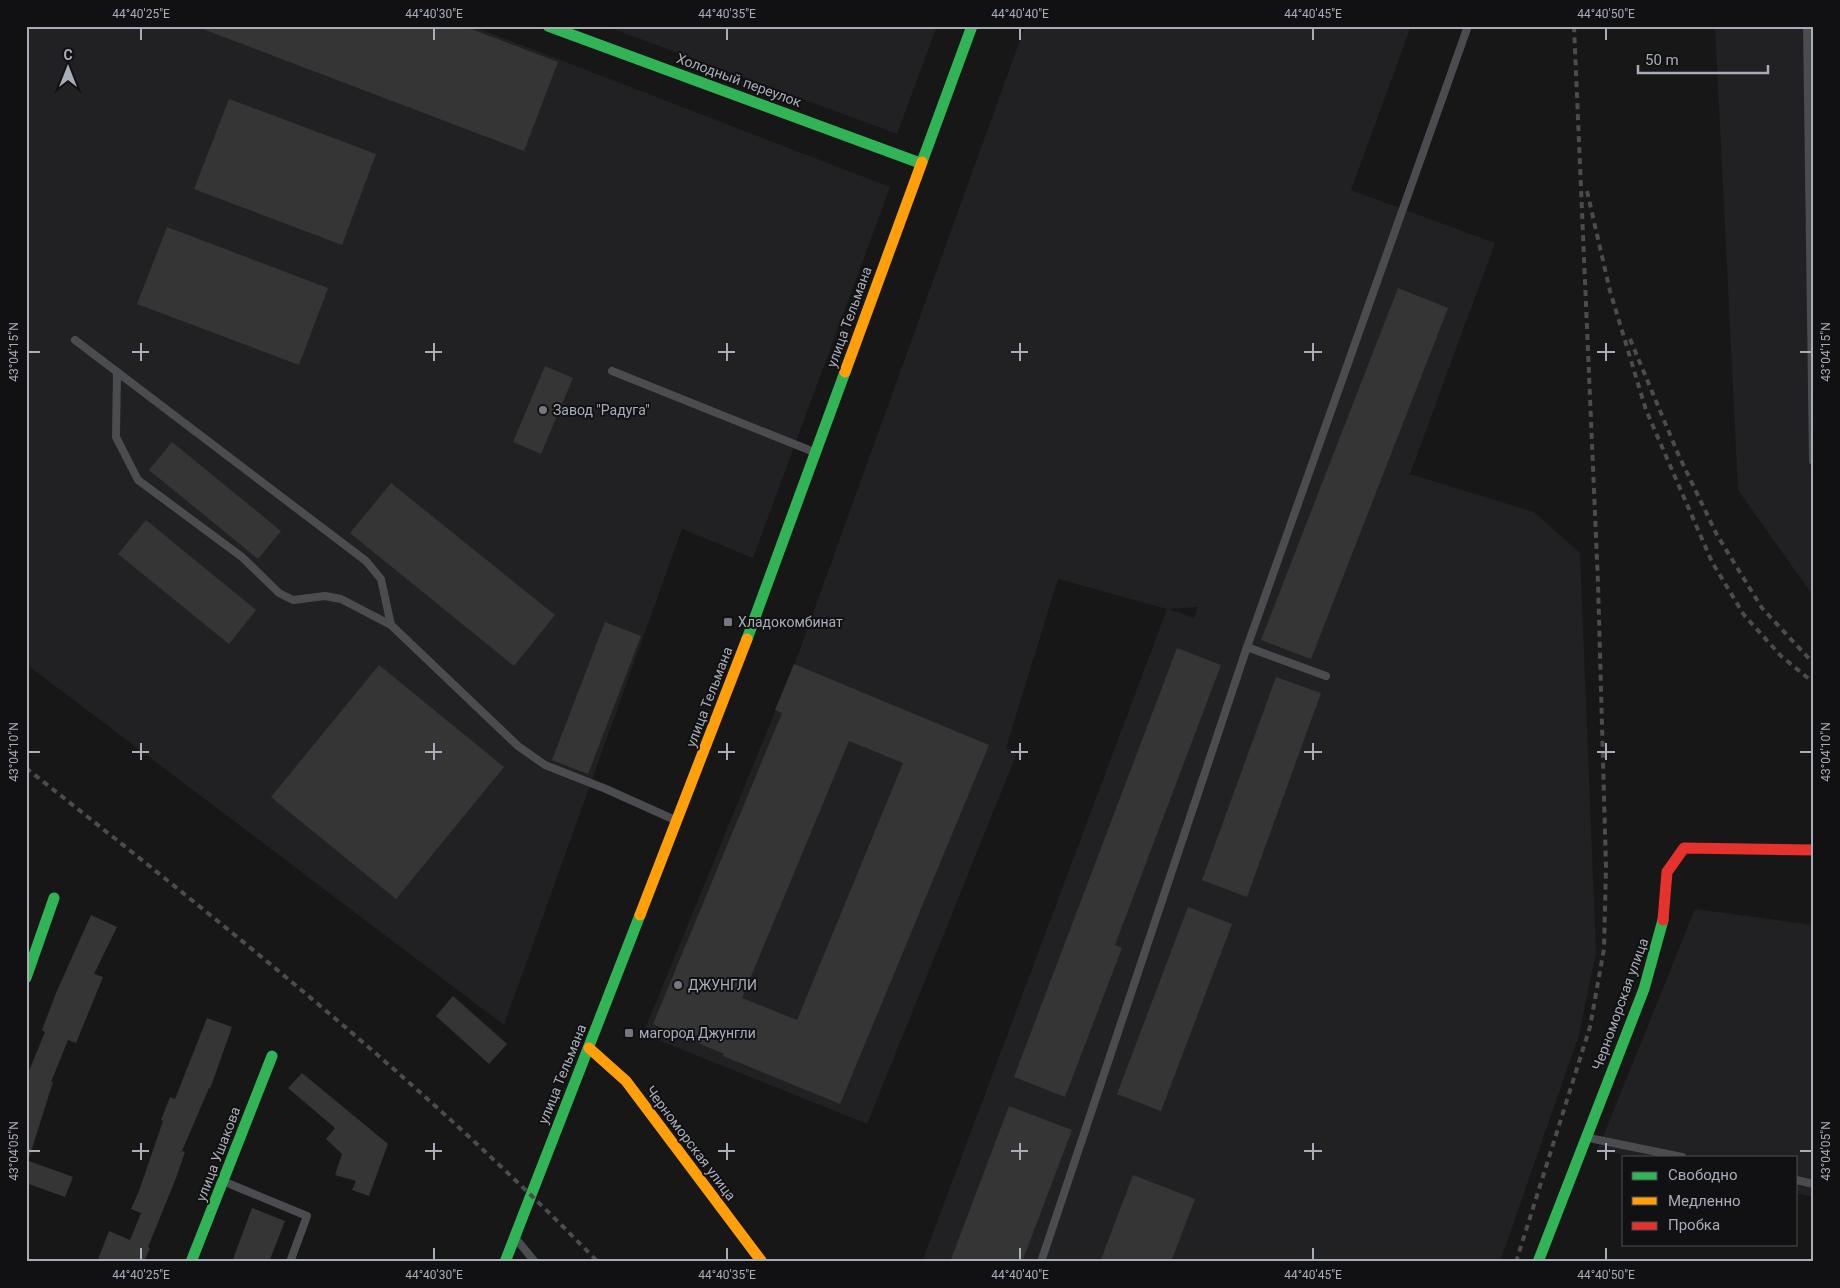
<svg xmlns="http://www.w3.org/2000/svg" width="1840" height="1288" viewBox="0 0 1840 1288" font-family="Roboto,sans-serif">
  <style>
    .built { fill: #212123; fill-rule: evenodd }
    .building { fill: #353536; fill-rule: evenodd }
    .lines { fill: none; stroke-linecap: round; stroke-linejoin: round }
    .lane { stroke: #4b4c50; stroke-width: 8 }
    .fast { stroke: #30b455; stroke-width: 11 }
    .slow { stroke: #ff9f0a; stroke-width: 11 }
    .jam { stroke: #e5322d; stroke-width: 11 }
    .rail { stroke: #4b4c4f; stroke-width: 4; stroke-dasharray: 6 5; stroke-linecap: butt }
    .ticks { fill: none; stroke: #a8adb8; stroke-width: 2 }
    .poi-dot { fill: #757880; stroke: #111113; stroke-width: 2 }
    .labels { text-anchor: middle; stroke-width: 4; stroke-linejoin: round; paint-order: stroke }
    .street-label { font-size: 14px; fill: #a8adb8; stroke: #111113 }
    .poi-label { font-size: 14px; fill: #a8adb8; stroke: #111113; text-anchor: start }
    .neatline { fill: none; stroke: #a8adb8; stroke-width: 2 }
    .ticks-label { font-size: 12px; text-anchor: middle; fill: #a8adb8 }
  </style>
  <rect width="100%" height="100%" fill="#171717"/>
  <g class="built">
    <polygon points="26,26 472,26 890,187 753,558 682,529 504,1025 26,664"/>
    <polygon points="605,26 937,26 897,134"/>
    <path d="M1025,26h386l-60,164 144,53 -85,231 124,38 46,41 16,399 -17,83 -79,227h-578l245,-653 -109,-30 -52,169 11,5 -150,371 -224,-90 152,-371zM1198,607l-4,11 -25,-9z"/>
    <polygon points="1715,26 1814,26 1814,597 1738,490"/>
    <polygon points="1695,909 1814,925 1814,1197 1796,1193 1796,1157 1632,1157 1598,1149"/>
  </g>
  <g class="building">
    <polygon points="195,26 463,26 558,62 524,151"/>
    <polygon points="229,99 376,154 342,245 194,189"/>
    <polygon points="167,227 328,288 299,365 137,304"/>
    <polygon points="1398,288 1448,308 1311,659 1261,640"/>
    <polygon points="545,366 573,378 541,454 513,442"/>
    <polygon points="172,442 281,531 258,559 149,470"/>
    <polygon points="391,483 555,615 514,666 350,533"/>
    <polygon points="146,520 256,610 229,644 118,554"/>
    <polygon points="605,622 641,636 588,774 552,760"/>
    <polygon points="1177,648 1221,665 1115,945 1122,948 1065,1097 1014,1077"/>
    <path d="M794,664l195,81 -149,359 -117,-48 1,-2 -71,-30 129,-311 -7,-3zM849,741l54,22 -106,257 -55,-22z"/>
    <polygon points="379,665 504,767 396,899 271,797"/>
    <polygon points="1276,677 1321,693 1247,897 1202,880"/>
    <polygon points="1188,907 1232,924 1161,1111 1117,1094"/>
    <polygon points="91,915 117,927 94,974 103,977 76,1043 68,1040 51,1082 53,1082 29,1158 26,1157 26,1078 45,1032 42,1030 56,993"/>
    <polygon points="453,996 507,1044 489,1064 436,1016"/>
    <polygon points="207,1018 232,1027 210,1089 209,1088 182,1151 185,1152 176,1178 148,1247 150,1248 144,1262 97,1262 109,1231 130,1240 141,1213 131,1209 139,1191 163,1121 161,1120 170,1097 175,1099"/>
    <polygon points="302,1073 388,1144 369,1196 352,1190 356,1181 335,1175 342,1154 326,1139 335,1128 288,1088"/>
    <polygon points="1009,1106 1072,1130 1022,1262 950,1262"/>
    <polygon points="29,1161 73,1177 65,1197 26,1183 26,1170"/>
    <polygon points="1133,1175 1195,1199 1171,1262 1100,1262"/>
    <polygon points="252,1208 285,1221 269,1262 232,1262"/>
  </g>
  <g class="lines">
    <g class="lane">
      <polyline points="1807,26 1813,461"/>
      <polyline points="75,340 366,561 381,579 391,625 518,746 545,765 606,789 675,820"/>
      <polyline points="612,371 814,452"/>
      <polyline points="117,372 116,437 138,480 242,557 279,593 293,600 325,596 341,599 391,625"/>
      <polyline points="1247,647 1468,26"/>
      <polyline points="1589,1138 1682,1157"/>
      <polyline points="1796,1180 1814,1184"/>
      <polyline points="225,1182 307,1216 290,1262"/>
      <polyline points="517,1240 535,1262"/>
      <polyline points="1041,1262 1247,647 1326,676"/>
    </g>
    <g class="fast">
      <polyline points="548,26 920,163"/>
      <polyline points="922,162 972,26"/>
      <polyline points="747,639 845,372"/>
      <polyline points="26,978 54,898"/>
      <polyline points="191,1262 272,1056"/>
      <polyline points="505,1262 640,915"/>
      <polyline points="1538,1262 1644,989 1663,920"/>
    </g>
    <g class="slow">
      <polyline points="845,372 922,162"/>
      <polyline points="640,915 747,639"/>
      <polyline points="589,1048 626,1081 762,1262"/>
    </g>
    <polyline class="jam" points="1663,920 1667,872 1684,848 1814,850"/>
    <g class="rail">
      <polyline points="1587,191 1610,291 1646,410 1712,562 1744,615 1781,656 1814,683"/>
      <polyline points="1630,339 1679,456 1717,535 1762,608 1814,664"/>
      <path d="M26,768c197,156 396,313 572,494"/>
      <polyline points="1516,1262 1590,1027 1604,949 1606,867 1598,583 1574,26"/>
    </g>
  </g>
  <path class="ticks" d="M141,28v12M434,28v12M727,28v12M1020,28v12M1313,28v12M1606,28v12M141,343v18M434,343v18M727,343v18M1020,343v18M1313,343v18M1606,343v18M28,352h12M132,352h17M425,352h17M718,352h17M1011,352h17M1304,352h18M1597,352h18M1800,352h12M141,743v17M434,743v17M727,743v17M1020,743v17M1313,743v17M1606,743v17M28,752h12M132,752h17M425,752h17M718,752h17M1011,752h17M1304,752h18M1597,752h18M1800,752h12M141,1143v17M434,1143v17M727,1143v17M1020,1143v17M1313,1143v17M1606,1143v17M28,1151h12M132,1151h17M425,1151h17M718,1151h17M1011,1151h17M1304,1151h18M1597,1151h18M1800,1151h12M141,1248v12M434,1248v12M727,1248v12M1020,1248v12M1313,1248v12M1606,1248v12"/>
  <g class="poi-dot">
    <circle cx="543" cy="410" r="5"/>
    <rect x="723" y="617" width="10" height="10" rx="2.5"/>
    <circle cx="678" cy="985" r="5"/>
    <rect x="624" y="1028" width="10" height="10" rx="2.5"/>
  </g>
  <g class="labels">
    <g class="street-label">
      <text transform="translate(739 80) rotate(20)" y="5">Холодный переулок</text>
      <text transform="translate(849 317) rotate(-70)" y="5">улица Тельмана</text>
      <text transform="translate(709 697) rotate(-69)" y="5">улица Тельмана</text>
      <text transform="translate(1620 1004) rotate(-70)" y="5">Черноморская улица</text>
      <text transform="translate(562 1074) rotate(-68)" y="5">улица Тельмана</text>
      <text transform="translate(691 1143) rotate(53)" y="5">Черноморская улица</text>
      <text transform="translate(218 1154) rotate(-69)" y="5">улица Ушакова</text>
    </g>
    <g class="poi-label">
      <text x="553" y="415">Завод "Радуга"</text>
      <text x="738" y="627">Хладокомбинат</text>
      <text x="688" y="990">ДЖУНГЛИ</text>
      <text x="639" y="1038">магород Джунгли</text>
    </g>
  </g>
  <rect width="1840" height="1288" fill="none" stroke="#111113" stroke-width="55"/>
  <rect x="1622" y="1156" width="175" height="90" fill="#111113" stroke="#4d4f55"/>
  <rect x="1632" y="1172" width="25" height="8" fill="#30b455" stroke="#4d4f55"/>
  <text x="1668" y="1180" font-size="15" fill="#a8adb8">Свободно</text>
  <rect x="1632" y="1197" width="25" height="8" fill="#ff9f0a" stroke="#4d4f55"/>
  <text x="1668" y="1206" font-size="15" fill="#a8adb8">Медленно</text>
  <rect x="1632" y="1222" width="25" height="8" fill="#e5322d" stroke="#4d4f55"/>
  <text x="1668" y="1230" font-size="15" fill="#a8adb8">Пробка</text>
  <g transform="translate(68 68)" stroke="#111113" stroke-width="4" paint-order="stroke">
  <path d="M0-4L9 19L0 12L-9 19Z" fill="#a8adb8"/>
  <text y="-8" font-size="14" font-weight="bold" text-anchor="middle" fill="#a8adb8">С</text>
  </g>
  <path d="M1638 65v8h130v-8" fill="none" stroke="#a8adb8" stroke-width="2.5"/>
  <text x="1645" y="65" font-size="15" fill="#a8adb8" stroke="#111113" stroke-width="4" paint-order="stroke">50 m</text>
  <rect x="28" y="28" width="1784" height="1232" class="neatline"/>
  <g class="ticks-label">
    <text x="141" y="18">44°40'25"E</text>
    <text x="434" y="18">44°40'30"E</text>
    <text x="727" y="18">44°40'35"E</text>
    <text x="1020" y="18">44°40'40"E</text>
    <text x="1313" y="18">44°40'45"E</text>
    <text x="1606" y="18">44°40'50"E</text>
    <text transform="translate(14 352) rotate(-90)" y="4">43°04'15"N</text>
    <text transform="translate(1826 352) rotate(-90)" y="4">43°04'15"N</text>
    <text transform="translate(14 752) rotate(-90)" y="4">43°04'10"N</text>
    <text transform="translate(1826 752) rotate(-90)" y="4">43°04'10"N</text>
    <text transform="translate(14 1151) rotate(-90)" y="4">43°04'05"N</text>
    <text transform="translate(1826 1151) rotate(-90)" y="4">43°04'05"N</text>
    <text x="141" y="1279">44°40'25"E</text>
    <text x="434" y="1279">44°40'30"E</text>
    <text x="727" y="1279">44°40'35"E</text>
    <text x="1020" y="1279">44°40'40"E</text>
    <text x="1313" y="1279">44°40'45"E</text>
    <text x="1606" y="1279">44°40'50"E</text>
  </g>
</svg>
